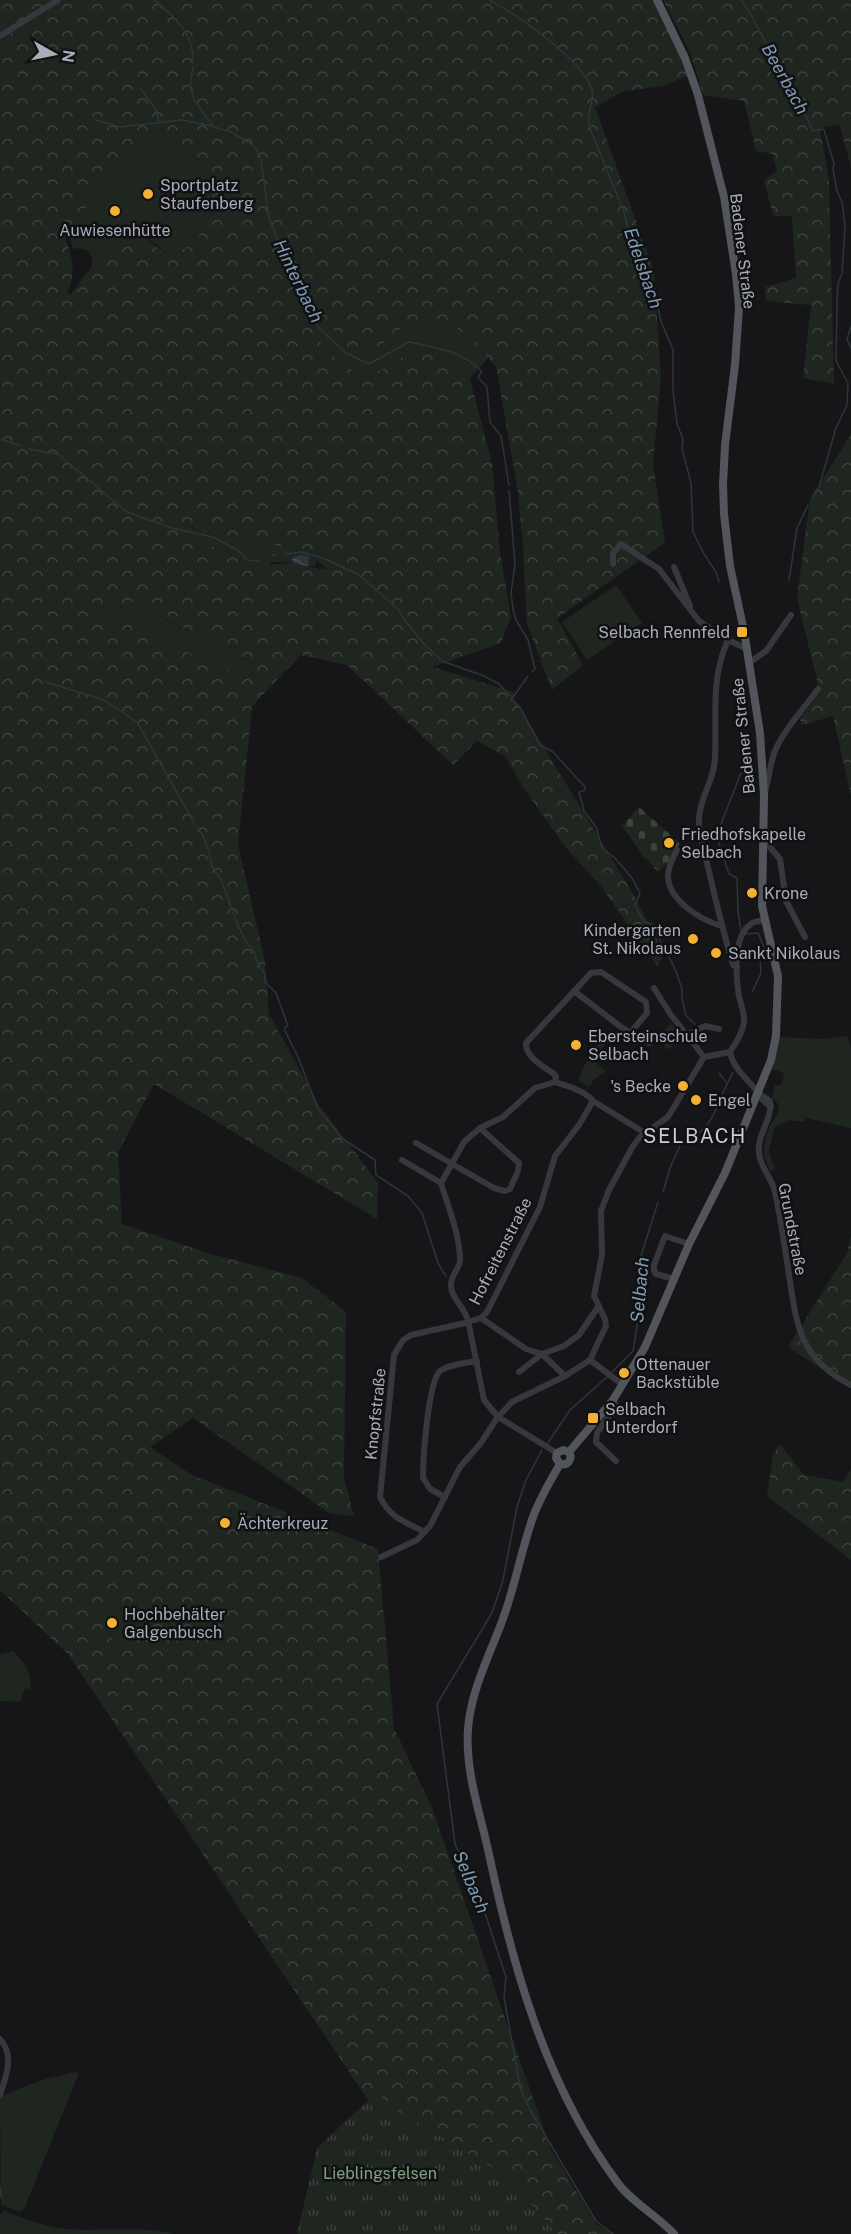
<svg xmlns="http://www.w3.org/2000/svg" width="851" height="2234" viewBox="0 0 851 2234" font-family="'Public Sans',sans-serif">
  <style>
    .green { fill: #1e261f }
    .forest { fill: url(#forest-crowns); fill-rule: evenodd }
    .cemetery { fill: url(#cemetery-stones) }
    .park { fill: url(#park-tufts) }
    .water { fill: url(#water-waves) }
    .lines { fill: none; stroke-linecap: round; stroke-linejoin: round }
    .stream { stroke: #2c353c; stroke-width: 1.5 }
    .minor { stroke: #37383d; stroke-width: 6 }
    .major { stroke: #53555c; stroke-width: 8 }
    .poi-dot { fill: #f2b134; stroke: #111113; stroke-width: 2 }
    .labels { text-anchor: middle; stroke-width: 5; stroke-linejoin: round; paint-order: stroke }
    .poi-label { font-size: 16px; fill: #a8adb8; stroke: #111113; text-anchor: start }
    .street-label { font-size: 16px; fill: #a8adb8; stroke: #111113 }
    .park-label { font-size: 16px; fill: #7fa381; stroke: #111113 }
    .water-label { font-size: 18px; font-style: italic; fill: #7f9bb3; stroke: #111113 }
    .quarter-label { font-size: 20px; letter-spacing: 1.5px; fill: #c9ccd4; stroke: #111113 }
  </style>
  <defs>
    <pattern id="forest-crowns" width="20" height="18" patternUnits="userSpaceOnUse" patternTransform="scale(1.5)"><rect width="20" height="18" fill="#1e261f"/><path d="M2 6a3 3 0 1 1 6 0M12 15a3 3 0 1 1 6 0" fill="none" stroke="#3c433d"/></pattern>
    <pattern id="cemetery-stones" width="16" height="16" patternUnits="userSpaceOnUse" patternTransform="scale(1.5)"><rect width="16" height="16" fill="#1e261f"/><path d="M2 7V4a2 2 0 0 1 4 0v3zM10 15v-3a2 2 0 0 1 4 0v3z" fill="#3c433d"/></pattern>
    <pattern id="park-tufts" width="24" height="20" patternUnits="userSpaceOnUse" patternTransform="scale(1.5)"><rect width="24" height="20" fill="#1e261f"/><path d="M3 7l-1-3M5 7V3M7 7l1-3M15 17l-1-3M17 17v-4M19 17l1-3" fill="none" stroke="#3c433d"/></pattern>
    <pattern id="water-waves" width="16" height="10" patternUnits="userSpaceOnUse" patternTransform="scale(1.5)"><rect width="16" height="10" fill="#2c353c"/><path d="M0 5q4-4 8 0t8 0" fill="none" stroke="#485056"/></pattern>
  </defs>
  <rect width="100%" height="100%" fill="#161618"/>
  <g class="green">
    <path d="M158,132h11l34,33 -8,9 22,34 -22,22 7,10 -32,16 -31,-25 -47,27c-14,-22 -6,-54 -2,-79z"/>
    <polygon points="296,293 308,294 322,312 372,356 394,332 426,320 448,321 471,339 488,358 470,379 444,353 414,347 390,366 364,377 341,363 325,347 303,318"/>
    <polygon points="186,526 227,538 248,537 264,544 301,549 320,554 331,560 331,568 328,569 316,560 315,566 308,566 309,556 292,562 293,563 270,562 271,565 262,565 236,558 224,550 193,542 187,535"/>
    <polygon points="616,585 642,623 587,660 562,622"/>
    <polygon points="128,601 252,663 257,668 251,675 212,665 126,620 98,617 91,613 97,607 124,606"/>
    <polygon points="672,1023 680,1036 669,1050 660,1041 667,1026"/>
    <path d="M847,1036l4,11v81l-45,-10 2,-18 -3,22 -17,-2 -14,8 -5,24 6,17 -5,3c-2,-7 -7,-16 -6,-23 0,-6 3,-17 6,-23 6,-11 15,-18 2,-29l3,-12h6l3,-11h2l-14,-5 8,-32 43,2z"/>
    <polygon points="603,1037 613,1043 606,1043 593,1058 587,1052 589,1049 592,1050"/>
    <path d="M590,1058l16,13 -14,10v2l-4,4 -10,-7c5,-8 5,-15 12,-22z"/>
    <polygon points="112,1594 126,1625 123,1650 120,1651 112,1638 104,1609"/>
    <path d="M13,1651c11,11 20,23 17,39l-5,-2 -5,14 -20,-1v-47z"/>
    <path d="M77,2072l1,3 -54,134 -4,3 -19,-7 -1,-107c25,-14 49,-21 77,-26z"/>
    <path d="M4,2211c20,7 40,16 63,18 35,3 72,-4 107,5h-174v-19z"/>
  </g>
  <g class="forest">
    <path d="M0,0h654l22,44 11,32 -24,10 -39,5 -29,16 59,164 7,106 -8,87 12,79 -108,75 26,47 -31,25 -25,-66 -4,-77 -5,-55 -22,-125 -25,-28 -23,-18 -22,-1 -32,12 -22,24 -26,-8 -38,-54h-12l7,24 22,29 16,16 23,14 26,-11 24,-19 30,6 26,26 22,84 8,89 11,65 -10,26 -68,24 80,25 1,6 119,196 31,59 -6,14 -58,-82 -34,-37 -44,-62 -16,-29 -29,-16 -24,24 -106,-100 -46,-10 -49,51 -14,139 27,116 4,53 50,91 59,78 -1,36 -223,-135 -36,68 4,72 89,30 91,24 44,34 -2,166 10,38 -25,-3 -136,-95 -43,29 42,28 186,74 16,179 38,80 119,342 45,74 18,10h-180l8,-24 -374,-556 -68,-64zM158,132h11l33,32 -7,10 22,34 -22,22 7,10 -32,16 -15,-10 -16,-15 -47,27v8l-21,28 -4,-2c12,-21 2,-43 -5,-64l5,-2 6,23 7,-1 8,3 -4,-31 6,-41zM187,526l40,12 21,-1 16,7 37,5 19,5 11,6v8l-9,1 -29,-6 -31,2 -26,-7 -12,-8 -31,-8 -6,-7zM129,601l123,62 5,5 -6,7 -39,-10 -86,-45 -28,-3 -6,-4 5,-6 28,-1zM112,1594l14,31 -3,24 -2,2 -9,-13 -7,-29z"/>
    <polygon points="663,0 851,0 851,167 839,124 820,128 829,181 834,384 803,378 811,305 766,301 765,287 796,278 792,216 773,216 764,180 777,171 773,154 756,151 744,101 703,95 690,52"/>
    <polygon points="851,434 851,796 833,716 802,725 800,719 820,692 797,599 810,499"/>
    <polygon points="851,1235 851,1388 788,1347 847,1253"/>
    <polygon points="780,1444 804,1475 843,1482 851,1469 851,1560 767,1496 773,1455"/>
  </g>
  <polygon class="cemetery" points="639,807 680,843 673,857 658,872 642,854 622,826"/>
  <polygon class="park" points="377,2092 398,2111 508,2177 557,2234 297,2234 317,2148"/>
  <polygon class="water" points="301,555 309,556 308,566 293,563 292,558"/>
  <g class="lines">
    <g class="stream">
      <path d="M154,0c20,16 40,34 39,61"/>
      <path d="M489,0c27,14 95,61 103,90 3,10 -6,23 -3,36l35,86 7,29 20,38 10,42 12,29v40l4,34 6,15 -1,10 9,34 2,49 11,22 12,18 3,10"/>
      <polyline points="741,0 749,11 777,64 790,81 813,131 822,129 824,130 834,164 833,169 837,191 842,202 845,226 842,274 838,283 837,303 836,361 848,383 847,405 836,428 819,487 813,499"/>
      <path d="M193,67l-3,18 4,15 20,27 17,5 19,11 7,8 4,9 8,58 22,57 28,53 27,25 23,11 40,-22c29,6 50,8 73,29l-4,6 9,10 3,35 11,14 8,49"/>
      <polyline points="141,89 156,110 159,122"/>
      <polyline points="95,120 120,127 182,120 212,126"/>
      <polyline points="851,326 847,339 851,348"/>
      <polyline points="0,439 21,446"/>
      <polyline points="28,449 58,454 127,512 172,528 213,537 239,551 247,560 259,561"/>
      <polyline points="509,490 515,564 511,593 513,609 516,620 528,640 535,669 532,672"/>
      <polyline points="286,554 301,552 323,558 359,575 398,609 403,618 424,644 442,661 484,676 499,684 511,697"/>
      <polyline points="272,555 277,555"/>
      <polyline points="789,580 797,528 808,505"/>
      <polyline points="528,676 511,700 520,707 540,745 553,752 585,787 585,790 579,792 584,811 596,827 602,848 615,858 632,878 640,893 635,905 644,922 652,924 676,971 682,989 682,997 686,1016 695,1024"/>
      <polyline points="46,682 104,700 137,722 194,823"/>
      <polyline points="741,773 722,821 718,840 729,874 737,878 738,911 741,931"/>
      <path d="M198,827c7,11 12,27 14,39 2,5 8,10 10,16 9,23 16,52 33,71v4l10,18v7l11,11 12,33 -3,1v4l13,26 20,52 18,21 4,7 35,23 1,15 32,21 14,17 16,50 8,13"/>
      <polyline points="746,934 758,933 764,947 760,958 761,973 752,992"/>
      <polyline points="697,1034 697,1044"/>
      <polyline points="719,1073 726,1082"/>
      <path d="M663,1192l7,-24 12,-27c36,-11 33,-40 51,-68"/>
      <polyline points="612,1372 633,1351 640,1308 642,1281 639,1262 658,1202"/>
      <polyline points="547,1444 570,1410 607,1377"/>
      <polyline points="542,1450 526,1480 517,1507 503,1580 492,1613 437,1704 455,1844 482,1904 506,1977 504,1997 520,2087 529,2108 596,2221 613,2234"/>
      <polyline points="0,2186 1,2198"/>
    </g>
    <g class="minor">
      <polyline points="0,36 58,0"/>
      <polyline points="613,564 613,553 621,544 659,569 699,621 728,640 747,649"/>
      <polyline points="674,567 690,606"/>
      <path d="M728,640c-18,40 -11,75 -13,117 0,22 -15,40 -16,61 -1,16 5,30 8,45 8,35 16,68 26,102l4,2"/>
      <polyline points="749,663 766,651 791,615"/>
      <path d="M765,792c4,-13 5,-29 10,-41 9,-22 29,-42 43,-62"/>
      <polyline points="763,839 780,859 786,901 805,937"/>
      <path d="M677,850c-4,8 -9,16 -9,26 0,24 33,44 53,50"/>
      <polyline points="654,988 671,1015 704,1057"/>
      <polyline points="574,991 621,1027 649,1043"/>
      <polyline points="687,1035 705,1026 719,1029"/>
      <path d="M730,1052c4,19 18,26 28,41 4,6 6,10 13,14"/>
      <path d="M555,1082l1,-5 -2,-3c-11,-8 -29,-17 -28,-31l65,-70 10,-1 45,30 1,11 -16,19"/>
      <path d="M555,1082c13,4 30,9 38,19l52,32"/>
      <path d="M758,1093l12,8c3,19 -14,34 -11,53 2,14 13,25 16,38 7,32 11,64 16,96 3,20 6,40 16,58 10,17 26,30 44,39"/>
      <polyline points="416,1143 494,1188 505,1191 510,1189 518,1171 519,1163 480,1128"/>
      <polyline points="402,1160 441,1183"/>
      <polyline points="674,1279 656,1274 654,1271 654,1265 665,1236 689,1244"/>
      <path d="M467,1318c-3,-11 -16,-21 -16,-32 -1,-11 9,-17 9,-26 0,-25 -12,-53 -19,-77l23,-41 16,-14 23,-11 32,-29 20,-6"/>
      <polyline points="481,1318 526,1349 542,1354 565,1376"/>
      <polyline points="471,1321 481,1318 487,1312 540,1207 555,1156 579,1125 593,1101"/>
      <polyline points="469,1325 484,1400 498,1417 557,1453"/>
      <polyline points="590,1360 623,1385"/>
      <polyline points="519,1372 542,1354 564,1346 579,1335 598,1307"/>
      <polyline points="613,1400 616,1406 597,1433 596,1442 616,1461"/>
      <path d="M445,1497l-15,-8 -7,-11c0,-19 5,-96 17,-107 9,-7 26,-8 37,-10"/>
      <path d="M425,1532c-20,-10 -35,-14 -45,-35l14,-142 9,-15 8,-5 54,-12"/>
      <path d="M381,1557l36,-17 13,-14 30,-59 20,-23 18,-27 14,-15 53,-26 25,-16 16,-34 -1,-7 -11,-23 8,-41 -1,-44 8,-21 24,-44 7,-9 28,-20 36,-60 26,-5c6,-9 12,-18 14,-30 1,-10 -5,-21 -6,-32 -2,-19 -5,-54 13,-66 3,-3 9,-3 13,-4"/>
      <path d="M0,2039c15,17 6,37 0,56"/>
    </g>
    <g class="major">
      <polyline points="569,1452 613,1400 645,1347 689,1244 725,1173 771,1060 776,1036 778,976 762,906 764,795 760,733 744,631 730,566 724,514 723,484 725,445 735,365 739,307 736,274 724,197 698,95 685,58 657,0"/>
      <path d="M569,1452c4,7 -1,14 -9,12 -10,17 -20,34 -27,53 -11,31 -17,64 -28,96 -13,38 -34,75 -37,116 -3,43 12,83 21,125 24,114 57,232 128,328 15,21 40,33 57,52"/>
      <polyline points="560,1464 556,1458 557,1453 563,1450 569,1452"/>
    </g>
  </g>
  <g class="poi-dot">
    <circle cx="148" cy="194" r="6"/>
    <circle cx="115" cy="211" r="6"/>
    <rect x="736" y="626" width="12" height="12" rx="3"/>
    <circle cx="669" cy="843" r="6"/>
    <circle cx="752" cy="893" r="6"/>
    <circle cx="693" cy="939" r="6"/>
    <circle cx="716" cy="953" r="6"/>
    <circle cx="576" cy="1045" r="6"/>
    <circle cx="683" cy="1086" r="6"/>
    <circle cx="696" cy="1100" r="6"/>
    <circle cx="624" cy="1373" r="6"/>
    <rect x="587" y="1412" width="12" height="12" rx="3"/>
    <circle cx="225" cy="1523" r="6"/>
    <circle cx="112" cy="1623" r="6"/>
  </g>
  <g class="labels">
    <g class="poi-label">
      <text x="160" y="191">Sportplatz<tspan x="160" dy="18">Staufenberg</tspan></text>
      <text x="115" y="236" text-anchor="middle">Auwiesenhütte</text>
      <text x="730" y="638" text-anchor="end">Selbach Rennfeld</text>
      <text x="681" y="840">Friedhofskapelle<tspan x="681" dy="18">Selbach</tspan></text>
      <text x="764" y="899">Krone</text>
      <text x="681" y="936" text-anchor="end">Kindergarten<tspan x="681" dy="18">St. Nikolaus</tspan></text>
      <text x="728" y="959">Sankt Nikolaus</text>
      <text x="588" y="1042">Ebersteinschule<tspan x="588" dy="18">Selbach</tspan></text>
      <text x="671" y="1092" text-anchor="end">'s Becke</text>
      <text x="708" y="1106">Engel</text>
      <text x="636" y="1370">Ottenauer<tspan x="636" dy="18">Backstüble</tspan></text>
      <text x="605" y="1415">Selbach<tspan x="605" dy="18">Unterdorf</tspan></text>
      <text x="237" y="1529">Ächterkreuz</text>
      <text x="124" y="1620">Hochbehälter<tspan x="124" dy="18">Galgenbusch</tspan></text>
    </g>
    <g class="street-label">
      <text transform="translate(743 251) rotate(83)" y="6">Badener Straße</text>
      <text transform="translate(743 736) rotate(-96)" y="6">Badener Straße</text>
      <text transform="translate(793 1229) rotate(79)" y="6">Grundstraße</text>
      <text transform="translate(500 1251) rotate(-63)" y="6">Hofreitenstraße</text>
      <text transform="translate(375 1414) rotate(-84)" y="6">Knopfstraße</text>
    </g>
    <g class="park-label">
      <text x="380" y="2179">Lieblingsfelsen</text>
    </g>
    <g class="water-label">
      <text transform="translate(785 79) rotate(61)" y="6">Beerbach</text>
      <text transform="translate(643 268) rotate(71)" y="6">Edelsbach</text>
      <text transform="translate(298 281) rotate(64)" y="6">Hinterbach</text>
      <text transform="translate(640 1290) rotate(-85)" y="6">Selbach</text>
      <text transform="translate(471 1882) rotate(67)" y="6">Selbach</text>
    </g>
    <g class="quarter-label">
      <text x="695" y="1143">SELBACH</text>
    </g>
  </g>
  <g transform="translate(54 54) rotate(99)" stroke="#111113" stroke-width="4.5" paint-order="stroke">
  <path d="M0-4.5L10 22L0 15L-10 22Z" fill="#a8adb8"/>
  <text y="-9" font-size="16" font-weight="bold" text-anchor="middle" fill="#a8adb8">N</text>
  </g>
</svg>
